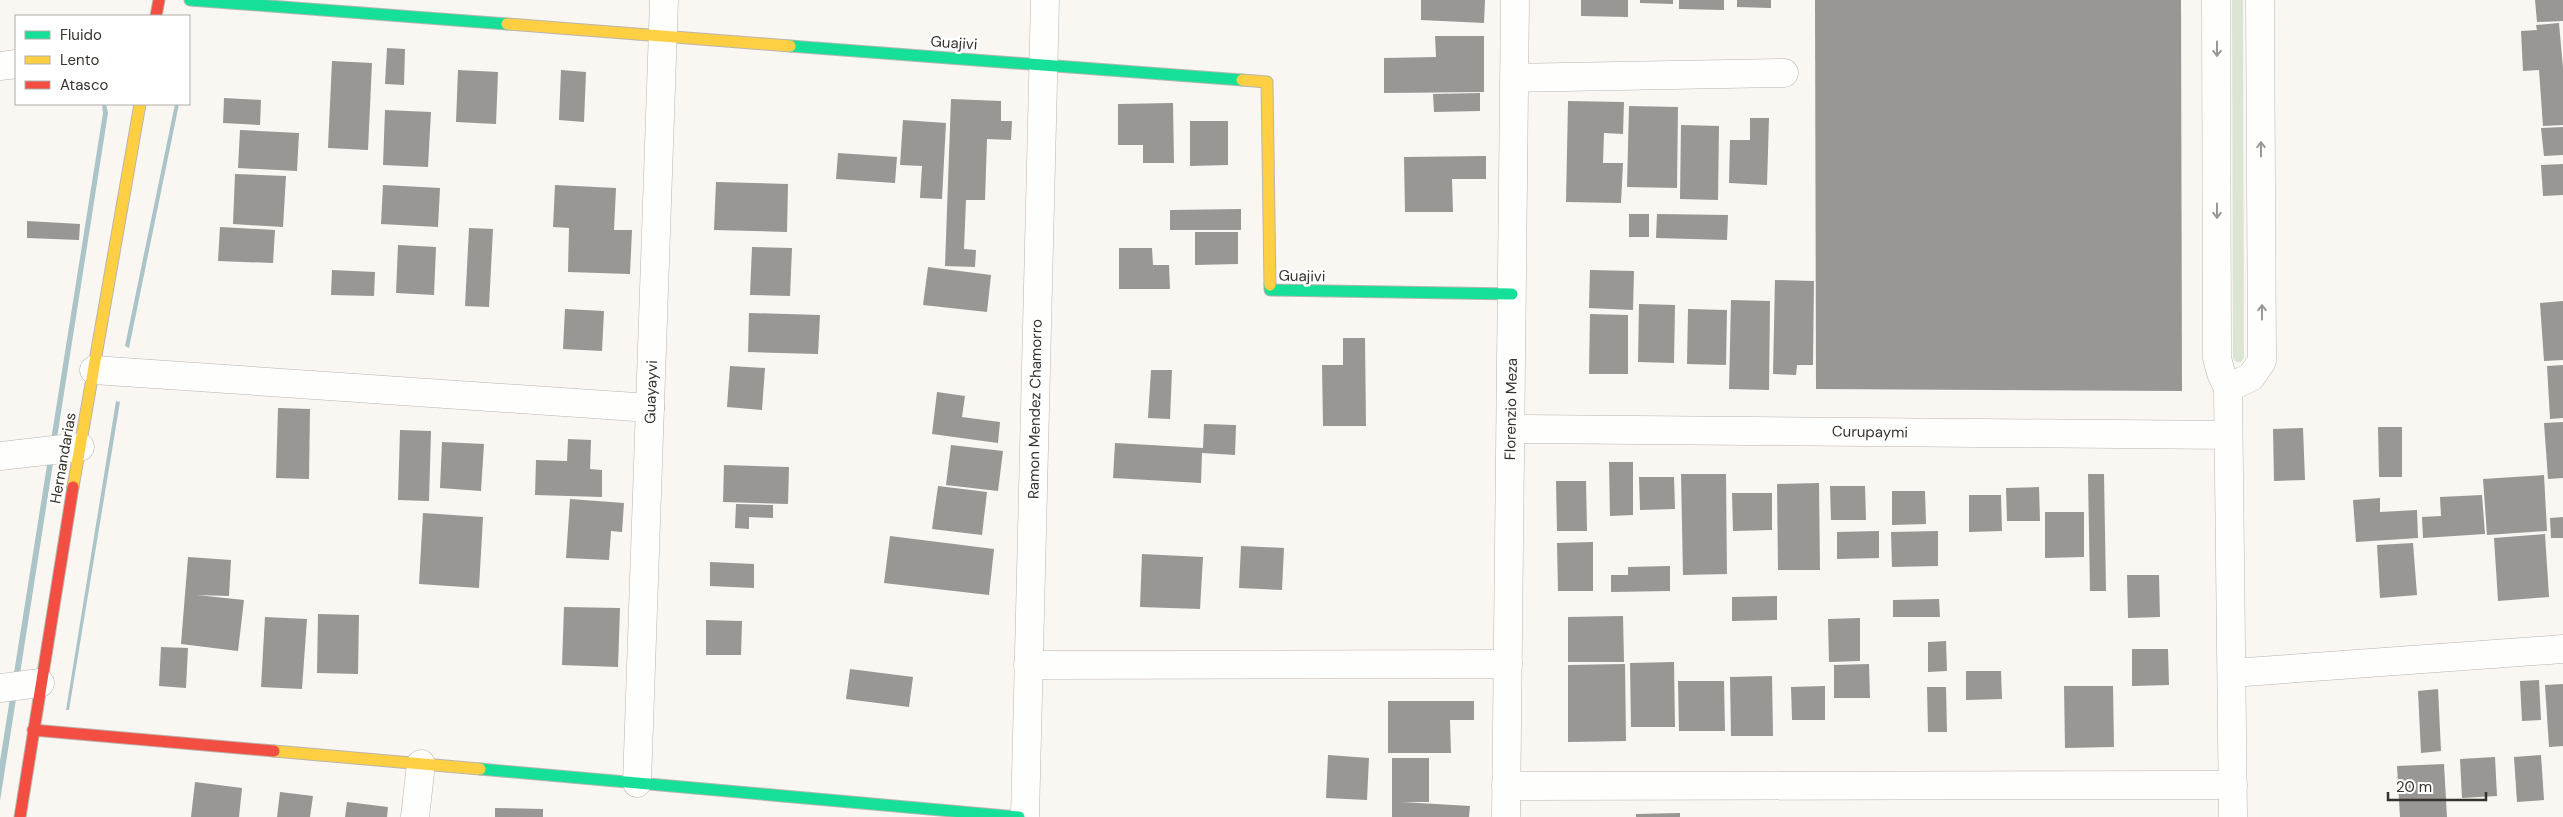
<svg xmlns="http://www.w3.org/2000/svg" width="2563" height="817" viewBox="0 0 2563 817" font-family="'DM Sans',sans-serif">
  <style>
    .green { fill: #dce4d3 }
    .water { fill: #aac4c8 }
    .building { fill: #9a9693 }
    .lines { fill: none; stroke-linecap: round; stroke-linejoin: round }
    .street-casing { stroke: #b9b5b0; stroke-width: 29 }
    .fast-casing { stroke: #b9b5b0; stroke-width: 13 }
    .slow-casing { stroke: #b9b5b0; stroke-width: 13 }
    .jam-casing { stroke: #b9b5b0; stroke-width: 13 }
    .street { stroke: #fefefd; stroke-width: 28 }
    .fast { stroke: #16e098; stroke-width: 11 }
    .slow { stroke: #ffcf43; stroke-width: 11 }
    .jam { stroke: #f24e42; stroke-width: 11 }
    .oneway { stroke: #9a9894 }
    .labels { text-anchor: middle; stroke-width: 5; stroke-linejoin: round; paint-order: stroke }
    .street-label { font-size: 15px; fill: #37322c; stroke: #fff }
  </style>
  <rect width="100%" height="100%" fill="#faf6f1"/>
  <polygon class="green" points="2232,0 2243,0 2244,358 2241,362 2236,362 2233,358"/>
  <g class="water">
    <polygon points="102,104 106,104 108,113 0,801 0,761 103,113"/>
    <polygon points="175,104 179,104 129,348 125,346"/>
    <polygon points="116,401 120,402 69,710 66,710"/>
  </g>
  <g class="building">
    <polygon points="1421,0 1485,0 1484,23 1421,20"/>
    <polygon points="1581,0 1628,0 1628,17 1581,16"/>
    <polygon points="1640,0 1673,0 1673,4 1640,3"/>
    <polygon points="1679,0 1724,0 1724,10 1679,9"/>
    <polygon points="1737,0 1771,0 1771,8 1737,7"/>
    <polygon points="1815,0 2181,0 2182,391 1816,389"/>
    <polygon points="2535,0 2563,0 2563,21 2537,22"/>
    <polygon points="2559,23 2563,68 2563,125 2543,126 2539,70 2523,71 2521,31 2537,30 2536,25"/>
    <polygon points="1435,36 1484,36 1484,92 1384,93 1384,58 1436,57"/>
    <polygon points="387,48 405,49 404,85 385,84"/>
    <polygon points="332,61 372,63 368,150 328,148"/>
    <polygon points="458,70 498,72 496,124 456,122"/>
    <polygon points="561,70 586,72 584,122 559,120"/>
    <polygon points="1480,93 1480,111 1434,112 1433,94"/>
    <polygon points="224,98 261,100 260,125 223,123"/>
    <polygon points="951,99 1001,101 1001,121 1012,121 1011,140 987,139 985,200 966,200 964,249 976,250 975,267 945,266"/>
    <polygon points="1568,101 1624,102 1623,134 1604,133 1603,163 1623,163 1621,203 1566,202"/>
    <polygon points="1173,103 1174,163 1143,163 1143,145 1118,145 1118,104"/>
    <polygon points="1629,106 1678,107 1677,188 1627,187"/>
    <polygon points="385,110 431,112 428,167 383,165"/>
    <polygon points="1750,118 1769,118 1767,185 1729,183 1730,140 1750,140"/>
    <polygon points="903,120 946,123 942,199 920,198 922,166 900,165"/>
    <polygon points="1190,121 1228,121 1228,165 1190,166"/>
    <polygon points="1681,125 1719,126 1718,200 1680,199"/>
    <polygon points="2563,127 2563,155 2544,156 2541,128"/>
    <polygon points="240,130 299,133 297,171 238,168"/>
    <polygon points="838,153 897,157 895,183 836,179"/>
    <polygon points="1486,156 1486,179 1452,179 1453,212 1405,212 1404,157"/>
    <polygon points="2563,164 2563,195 2543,196 2541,165"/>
    <polygon points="235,174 286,176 283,227 233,224"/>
    <polygon points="716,182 788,184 787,232 714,230"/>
    <polygon points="383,185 440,188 438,227 381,224"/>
    <polygon points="555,185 616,188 614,230 632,230 630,274 568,272 569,228 553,227"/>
    <polygon points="1241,209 1241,230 1170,230 1170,210"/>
    <rect x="1629" y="214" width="20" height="23"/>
    <polygon points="1657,214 1728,215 1727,240 1656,238"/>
    <polygon points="27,221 80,224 79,240 27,238"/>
    <polygon points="220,227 275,230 273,263 218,261"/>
    <polygon points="469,228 493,229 489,307 465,306"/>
    <polygon points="1195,232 1238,232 1238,264 1195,265"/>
    <polygon points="398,245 436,247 434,295 396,293"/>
    <polygon points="752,247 792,248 790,296 750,295"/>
    <polygon points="1119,248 1152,248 1153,265 1169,265 1170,289 1119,289"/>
    <polygon points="928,267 991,275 987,312 923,305"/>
    <polygon points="332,270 375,272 374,296 331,295"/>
    <polygon points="1590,270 1634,271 1633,310 1589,308"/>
    <polygon points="1775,280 1814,281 1813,365 1797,365 1796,375 1773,374"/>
    <polygon points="1731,300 1770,301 1769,390 1729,389"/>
    <polygon points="2563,301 2563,360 2544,361 2540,303"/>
    <polygon points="1639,304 1675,305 1674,363 1638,362"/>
    <polygon points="565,309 604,311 602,351 563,349"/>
    <polygon points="1688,309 1727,310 1726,365 1687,364"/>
    <polygon points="749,313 820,315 818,354 748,352"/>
    <polygon points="1590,314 1628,315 1628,374 1589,374"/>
    <polygon points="1343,338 1365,338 1366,426 1323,426 1322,365 1343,365"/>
    <polygon points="2563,365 2563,418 2550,419 2547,366"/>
    <polygon points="730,366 765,368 762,410 727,407"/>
    <polygon points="1151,370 1172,370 1170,419 1148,418"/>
    <polygon points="937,392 965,396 962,417 1000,422 998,443 932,434"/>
    <polygon points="278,408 310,409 309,479 276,478"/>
    <polygon points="2563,422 2563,478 2548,479 2544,423"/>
    <polygon points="1204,424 1236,425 1235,455 1202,453 1201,483 1113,478 1115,443 1203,448"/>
    <polygon points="2378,427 2402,427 2402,477 2379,477"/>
    <polygon points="2303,428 2305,480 2274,481 2273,429"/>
    <polygon points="400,430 431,431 429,501 398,500"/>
    <polygon points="568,439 591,440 590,469 602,470 602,497 535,495 536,460 567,461"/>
    <polygon points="442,442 484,444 481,491 440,488"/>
    <polygon points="951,445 1003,451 998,491 946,485"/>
    <polygon points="1609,462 1633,462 1633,515 1610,516"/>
    <polygon points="724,465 789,467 788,504 723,502"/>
    <polygon points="1681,474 1726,474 1727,574 1683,575"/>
    <polygon points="2088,474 2104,474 2106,591 2090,591"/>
    <polygon points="2544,475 2547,531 2487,535 2483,479"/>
    <polygon points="1639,477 1674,477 1675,509 1640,510"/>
    <polygon points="1556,481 1586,481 1587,531 1557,531"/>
    <polygon points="1819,483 1820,570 1778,570 1777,484"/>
    <polygon points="938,486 987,492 982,535 932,529"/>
    <polygon points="1830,486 1865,486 1866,520 1831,520"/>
    <polygon points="2039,487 2040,521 2007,521 2006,488"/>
    <polygon points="1892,491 1925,491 1926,524 1892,525"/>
    <polygon points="1732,493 1772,493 1772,530 1733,531"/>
    <polygon points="1969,495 2001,495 2002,531 1969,532"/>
    <polygon points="2482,495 2485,534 2423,538 2422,517 2441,516 2440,497"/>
    <polygon points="2380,498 2380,512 2417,510 2418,538 2356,542 2353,500"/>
    <polygon points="570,499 624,503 622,532 611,531 609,560 566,558"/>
    <polygon points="736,504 773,505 773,518 749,517 749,529 735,528"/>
    <polygon points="2045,512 2084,512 2084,557 2045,558"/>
    <polygon points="423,513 483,517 479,588 419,584"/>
    <polygon points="2563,517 2563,538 2551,538 2550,518"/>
    <polygon points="1879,531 1879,558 1837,559 1837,532"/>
    <polygon points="1938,531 1938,566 1892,567 1891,532"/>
    <polygon points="2545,534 2549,597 2498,601 2494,538"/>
    <polygon points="890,536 994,549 989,595 884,583"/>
    <polygon points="1593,542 1593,591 1558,591 1557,543"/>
    <polygon points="2413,543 2417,595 2380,598 2377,545"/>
    <polygon points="1241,546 1284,548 1282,590 1239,588"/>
    <polygon points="1142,554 1203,557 1200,609 1140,607"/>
    <polygon points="188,557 231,560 229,596 197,595 244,600 238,651 181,644"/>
    <polygon points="710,562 754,564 754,588 710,586"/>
    <polygon points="1670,566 1670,591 1611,592 1611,575 1628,575 1628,567"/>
    <polygon points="2127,575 2159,575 2160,617 2128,618"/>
    <polygon points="1777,596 1777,620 1732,621 1732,597"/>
    <polygon points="1939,599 1940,617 1893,617 1893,600"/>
    <polygon points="564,607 620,608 618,667 562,665"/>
    <polygon points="318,614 359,615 358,674 317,673"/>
    <polygon points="1623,616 1624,662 1568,662 1568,617"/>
    <polygon points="265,617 307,619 302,689 261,687"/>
    <polygon points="1860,618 1860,661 1829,662 1828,619"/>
    <polygon points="706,620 742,621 741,655 706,655"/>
    <polygon points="1946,641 1947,671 1928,672 1928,642"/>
    <polygon points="161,647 188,648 186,688 159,686"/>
    <polygon points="2132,649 2168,649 2169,685 2132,686"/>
    <polygon points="1674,662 1675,727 1631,727 1630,663"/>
    <polygon points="1625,664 1626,741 1568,742 1568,665"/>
    <polygon points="1869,664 1870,698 1834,698 1834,665"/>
    <polygon points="850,669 913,677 909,707 846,699"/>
    <polygon points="1966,671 2001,671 2002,699 1966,700"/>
    <polygon points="1772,676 1773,736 1731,736 1730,677"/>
    <polygon points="2539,680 2541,720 2522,721 2520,681"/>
    <polygon points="1678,681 1724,681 1725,731 1679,731"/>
    <polygon points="2563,684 2563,746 2549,747 2545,685"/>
    <polygon points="1825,686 1825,720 1792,720 1791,687"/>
    <polygon points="2064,686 2113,686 2114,747 2065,748"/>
    <polygon points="1927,687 1946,687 1947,732 1928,732"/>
    <polygon points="2438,689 2441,751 2421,753 2418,691"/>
    <polygon points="1388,701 1474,701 1474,720 1450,720 1451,753 1388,753"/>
    <polygon points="1328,755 1369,758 1367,800 1326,798"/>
    <polygon points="2541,755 2544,800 2517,802 2514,757"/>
    <polygon points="2495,757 2497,796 2462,798 2460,759"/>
    <polygon points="1392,758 1429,758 1429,802 1402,802 1470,806 1469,817 1392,817"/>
    <polygon points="2444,764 2447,817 2400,817 2397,766"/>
    <polygon points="195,782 242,788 239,817 191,817"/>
    <polygon points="280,792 313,796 310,817 277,817"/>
    <polygon points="347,802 388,807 387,817 345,817"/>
    <polygon points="495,808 543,809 543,817 495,817"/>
    <polygon points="1680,813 1680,817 1636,817 1636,814"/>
  </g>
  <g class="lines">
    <defs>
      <g id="street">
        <polyline points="2216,0 2217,358 2221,373 2228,388 2233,817"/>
        <polyline points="0,66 16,64"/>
        <polyline points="1515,78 1784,73"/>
        <polyline points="94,370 650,408"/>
        <polyline points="2228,388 2251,377 2262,361 2260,0"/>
        <polyline points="1511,429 2228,435"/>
        <polyline points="0,456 80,447"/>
        <polyline points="1028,665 1508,664"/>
        <polyline points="2232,673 2563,649"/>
        <polyline points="0,688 40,683"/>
        <polyline points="637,783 664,0"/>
        <polyline points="1506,786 2233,785"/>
        <polyline points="415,817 421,764"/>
        <polyline points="1025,817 1045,0"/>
        <polyline points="1506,817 1515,0"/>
      </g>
      <g id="fast">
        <polyline points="190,0 507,24"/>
        <polyline points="790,46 1242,80"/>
        <polyline points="1270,285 1270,290 1512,294"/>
        <polyline points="480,769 1019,817"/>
      </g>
      <g id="slow">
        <polyline points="507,24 790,46"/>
        <polyline points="1242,80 1267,82 1270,285"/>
        <polyline points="73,487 140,104"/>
        <polyline points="274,751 480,769"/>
      </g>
      <g id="jam">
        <polyline points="156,16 159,0"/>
        <polyline points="33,730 274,751"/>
        <polyline points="20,817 73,487"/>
      </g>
    </defs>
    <use href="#street" class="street-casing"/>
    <use href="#fast" class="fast-casing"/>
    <use href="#slow" class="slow-casing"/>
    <use href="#jam" class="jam-casing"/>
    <use href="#street" class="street"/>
    <use href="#fast" class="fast"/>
    <use href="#slow" class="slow"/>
    <use href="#jam" class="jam"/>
  </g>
  <defs><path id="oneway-shaft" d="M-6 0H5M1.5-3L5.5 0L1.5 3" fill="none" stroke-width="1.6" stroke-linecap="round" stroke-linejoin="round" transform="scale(1.25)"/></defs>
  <g class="oneway">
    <use href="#oneway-shaft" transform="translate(2217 49) rotate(90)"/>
    <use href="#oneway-shaft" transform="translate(2261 149) rotate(-90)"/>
    <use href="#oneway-shaft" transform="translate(2217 211) rotate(90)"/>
    <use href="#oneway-shaft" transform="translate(2262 312) rotate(-90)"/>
  </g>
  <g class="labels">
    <g class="street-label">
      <text transform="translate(954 43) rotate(4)" y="5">Guajivi</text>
      <text transform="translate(1302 276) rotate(1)" y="5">Guajivi</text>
      <text transform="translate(651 392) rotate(-88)" y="5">Guayayvi</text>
      <text transform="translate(1035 409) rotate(-89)" y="5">Ramon Mendez Chamorro</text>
      <text transform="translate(1511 409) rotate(-89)" y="5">Florenzio Meza</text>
      <text transform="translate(1870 432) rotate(1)" y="5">Curupaymi</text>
      <text transform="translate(63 458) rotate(-80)" y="5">Hernandarias</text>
    </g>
  </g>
  <rect x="15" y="15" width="175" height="90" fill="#ffffff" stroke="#afadab"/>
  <rect x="25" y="31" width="25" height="8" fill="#16e098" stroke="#afadab"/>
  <text x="60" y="40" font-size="15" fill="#37322c">Fluido</text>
  <rect x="25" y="56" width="25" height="8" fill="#ffcf43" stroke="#afadab"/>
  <text x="60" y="65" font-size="15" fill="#37322c">Lento</text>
  <rect x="25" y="81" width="25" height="8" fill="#f24e42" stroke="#afadab"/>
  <text x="60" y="90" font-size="15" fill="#37322c">Atasco</text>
  <path d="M2388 792v8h98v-8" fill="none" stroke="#37322c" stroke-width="2.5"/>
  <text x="2396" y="792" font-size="15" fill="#37322c" stroke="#ffffff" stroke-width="4" paint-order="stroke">20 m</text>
</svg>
